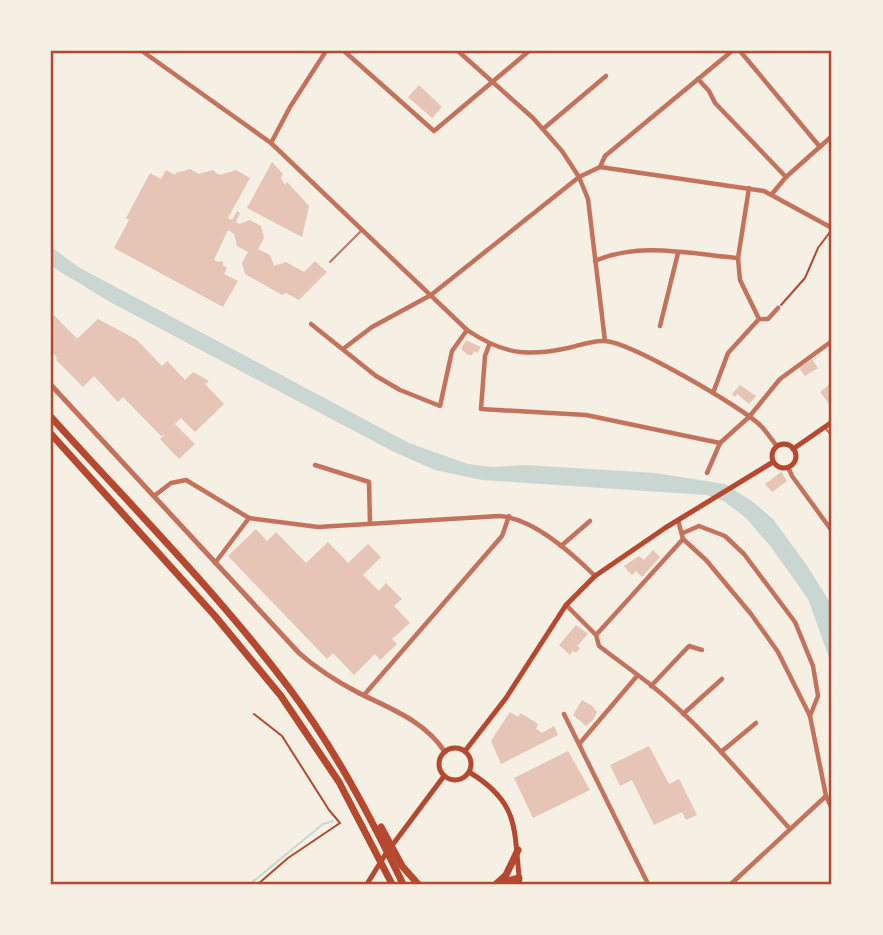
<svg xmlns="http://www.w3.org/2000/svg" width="883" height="935" viewBox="0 0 883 935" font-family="'Times New Roman',serif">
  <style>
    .water { fill: #c9d6d2 }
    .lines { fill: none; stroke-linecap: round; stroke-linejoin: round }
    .stream { stroke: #c9d6d2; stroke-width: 2 }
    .building { fill: #e6c5b7 }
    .path { stroke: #b5482f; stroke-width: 2 }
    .service { stroke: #c5725c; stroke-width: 2 }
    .minor { stroke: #c5725c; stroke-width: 4.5 }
    .tertiary { stroke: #c5725c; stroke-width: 5 }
    .secondary { stroke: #b5482f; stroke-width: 5 }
    .trunk { stroke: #b5482f; stroke-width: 7 }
    .neatline { fill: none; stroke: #b5482f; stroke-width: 2.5 }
  </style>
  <rect width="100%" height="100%" fill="#f6efe4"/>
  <polygon class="water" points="51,247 80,268 409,443 468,464 492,467 525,465 655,473 725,484 753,502 773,519 808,567 832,606 832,666 808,599 771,547 746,518 725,502 707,495 482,480 435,470 392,451 110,302 51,266"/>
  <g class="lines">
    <polyline class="stream" points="250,884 323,824 333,821"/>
  </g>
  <g class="building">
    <polygon points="419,85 442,107 432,118 408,97"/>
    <polygon points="272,162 283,174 281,178 285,185 287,182 309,206 302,237 247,208"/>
    <polygon points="190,169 199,174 213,170 219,175 236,170 250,178 228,218 232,220 237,211 240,213 236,222 239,224 250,220 261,226 264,238 258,249 270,255 274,266 286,262 304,272 315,261 327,272 299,300 286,293 282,295 245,274 242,263 248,252 237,246 234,234 228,230 214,260 218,262 223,261 223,265 227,268 224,274 238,281 223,307 114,248 129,220 126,218 150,173 161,179 166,170 175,175 176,173"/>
    <polygon points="51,312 77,339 98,319 137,340 162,366 167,361 185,380 193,372 209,381 205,384 224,404 195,432 181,418 167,431 175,424 195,444 179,459 160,439 165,435 161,436 123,397 118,402 94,376 83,387 56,360 57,358 51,351"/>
    <polygon points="466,340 481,347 477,353 474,351 472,355 468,355 461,349"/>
    <polygon points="812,359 818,368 805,376 799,368"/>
    <polygon points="832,382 832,408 820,392"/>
    <polygon points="740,385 756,396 749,404 737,394 735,397 732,394"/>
    <polygon points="781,472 787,481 772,492 765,484"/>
    <polygon points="256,529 267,541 276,532 306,563 328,542 348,563 368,544 381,557 363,575 379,591 386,583 402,599 394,606 410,623 392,639 397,644 380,660 375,654 354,675 333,653 327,659 228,556"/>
    <polygon points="653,550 660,557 642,577 636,571 632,575 627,570 624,566 639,556 644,560"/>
    <polygon points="576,625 588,634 577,646 580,648 576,653 573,651 570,655 559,645"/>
    <polygon points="582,700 591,705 597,712 593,720 586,726 573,715"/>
    <polygon points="510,712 518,717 520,713 524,715 538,724 536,729 542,733 554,726 558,735 501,764 491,741"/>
    <polygon points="649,746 669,784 679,779 697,815 686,820 682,812 654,825 632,780 620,786 610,765"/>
    <polygon points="568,751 590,790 533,818 514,778"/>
  </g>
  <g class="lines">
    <g class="path">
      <polyline points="781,305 805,278 818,248 830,232"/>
      <polyline points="254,714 282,736 329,810 340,823 288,858 258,884"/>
    </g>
    <g class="service">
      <polyline points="330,262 362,230"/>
      <polyline points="826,429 832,436"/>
    </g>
    <g class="minor">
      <path d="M142,51l129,92 196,187c36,24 59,27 101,18 12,-3 26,-8 37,-7 25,1 135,65 155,84 6,6 11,14 17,21"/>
      <polyline points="344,51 434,131 529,51"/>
      <polyline points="458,51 533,118 562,151 579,177 588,199 605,341"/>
      <polyline points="740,51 820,147"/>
      <polyline points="698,79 709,91 715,103 786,177"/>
      <polyline points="543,129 606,76"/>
      <polyline points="271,143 290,107 326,51"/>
      <polyline points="600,167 764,191 832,228"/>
      <polyline points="772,194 786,177 832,136"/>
      <path d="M595,261c45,-20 96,-7 143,-3"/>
      <polyline points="759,319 768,319 778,308"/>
      <polyline points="311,324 376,376 400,390 440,406 452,351 467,330"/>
      <polyline points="660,326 678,253"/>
      <polyline points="489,345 485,356 481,409 586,415 720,443"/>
      <polyline points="343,349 372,327 431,295 579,177 600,167 605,156 732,51"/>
      <polyline points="713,393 728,353 759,319 740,280 738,258 749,188"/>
      <polyline points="315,465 369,482 370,524"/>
      <polyline points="788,467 792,476 832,531"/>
      <polyline points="707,473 720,443 749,417 780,379 832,341"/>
      <polyline points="154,496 171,483 186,480 249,518"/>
      <polyline points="678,520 683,539 706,560 751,614 778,652 810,716 826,796 832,809"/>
      <polyline points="683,533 699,526 725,536 744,554 795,622 813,666 818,696 810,716"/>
      <polyline points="561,546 590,521"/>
      <path d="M215,563l34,-45 69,9 181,-11c33,2 73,37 96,60"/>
      <path d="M566,605l30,30 3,11c17,13 35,26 52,39 52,42 95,95 139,144"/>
      <polyline points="596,635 683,539"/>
      <polyline points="651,686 689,646 702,650"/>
      <polyline points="364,695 502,536 509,516"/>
      <polyline points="564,714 648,884"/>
      <polyline points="683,714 722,679"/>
      <polyline points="580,743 637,676"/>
      <polyline points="721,752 756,723"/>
      <polyline points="731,884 826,796"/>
    </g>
    <path class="tertiary" d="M51,385l248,268c18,16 37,28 58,39 33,17 67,28 88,60"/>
    <g class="secondary">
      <circle cx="784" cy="456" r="12"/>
      <polyline points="793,449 832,422"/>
      <circle cx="455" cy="764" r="16"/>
      <polyline points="465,751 506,698 566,605 595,576 665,528 773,462"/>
      <path d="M469,772c53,32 44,59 51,112"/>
      <polyline points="367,884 385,855 444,776"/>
    </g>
    <g class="trunk">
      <path d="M51,417c80,89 166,175 238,271 46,61 81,128 114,196"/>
      <polyline points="51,434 215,616 281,696 339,782 392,884"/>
      <polyline points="381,827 402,866 418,884"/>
      <polyline points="499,883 519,878"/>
      <polyline points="496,884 506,875 518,850"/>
    </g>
  </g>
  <rect width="883" height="935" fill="none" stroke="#f6efe4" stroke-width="105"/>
  <rect x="52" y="52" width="778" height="831" class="neatline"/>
</svg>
